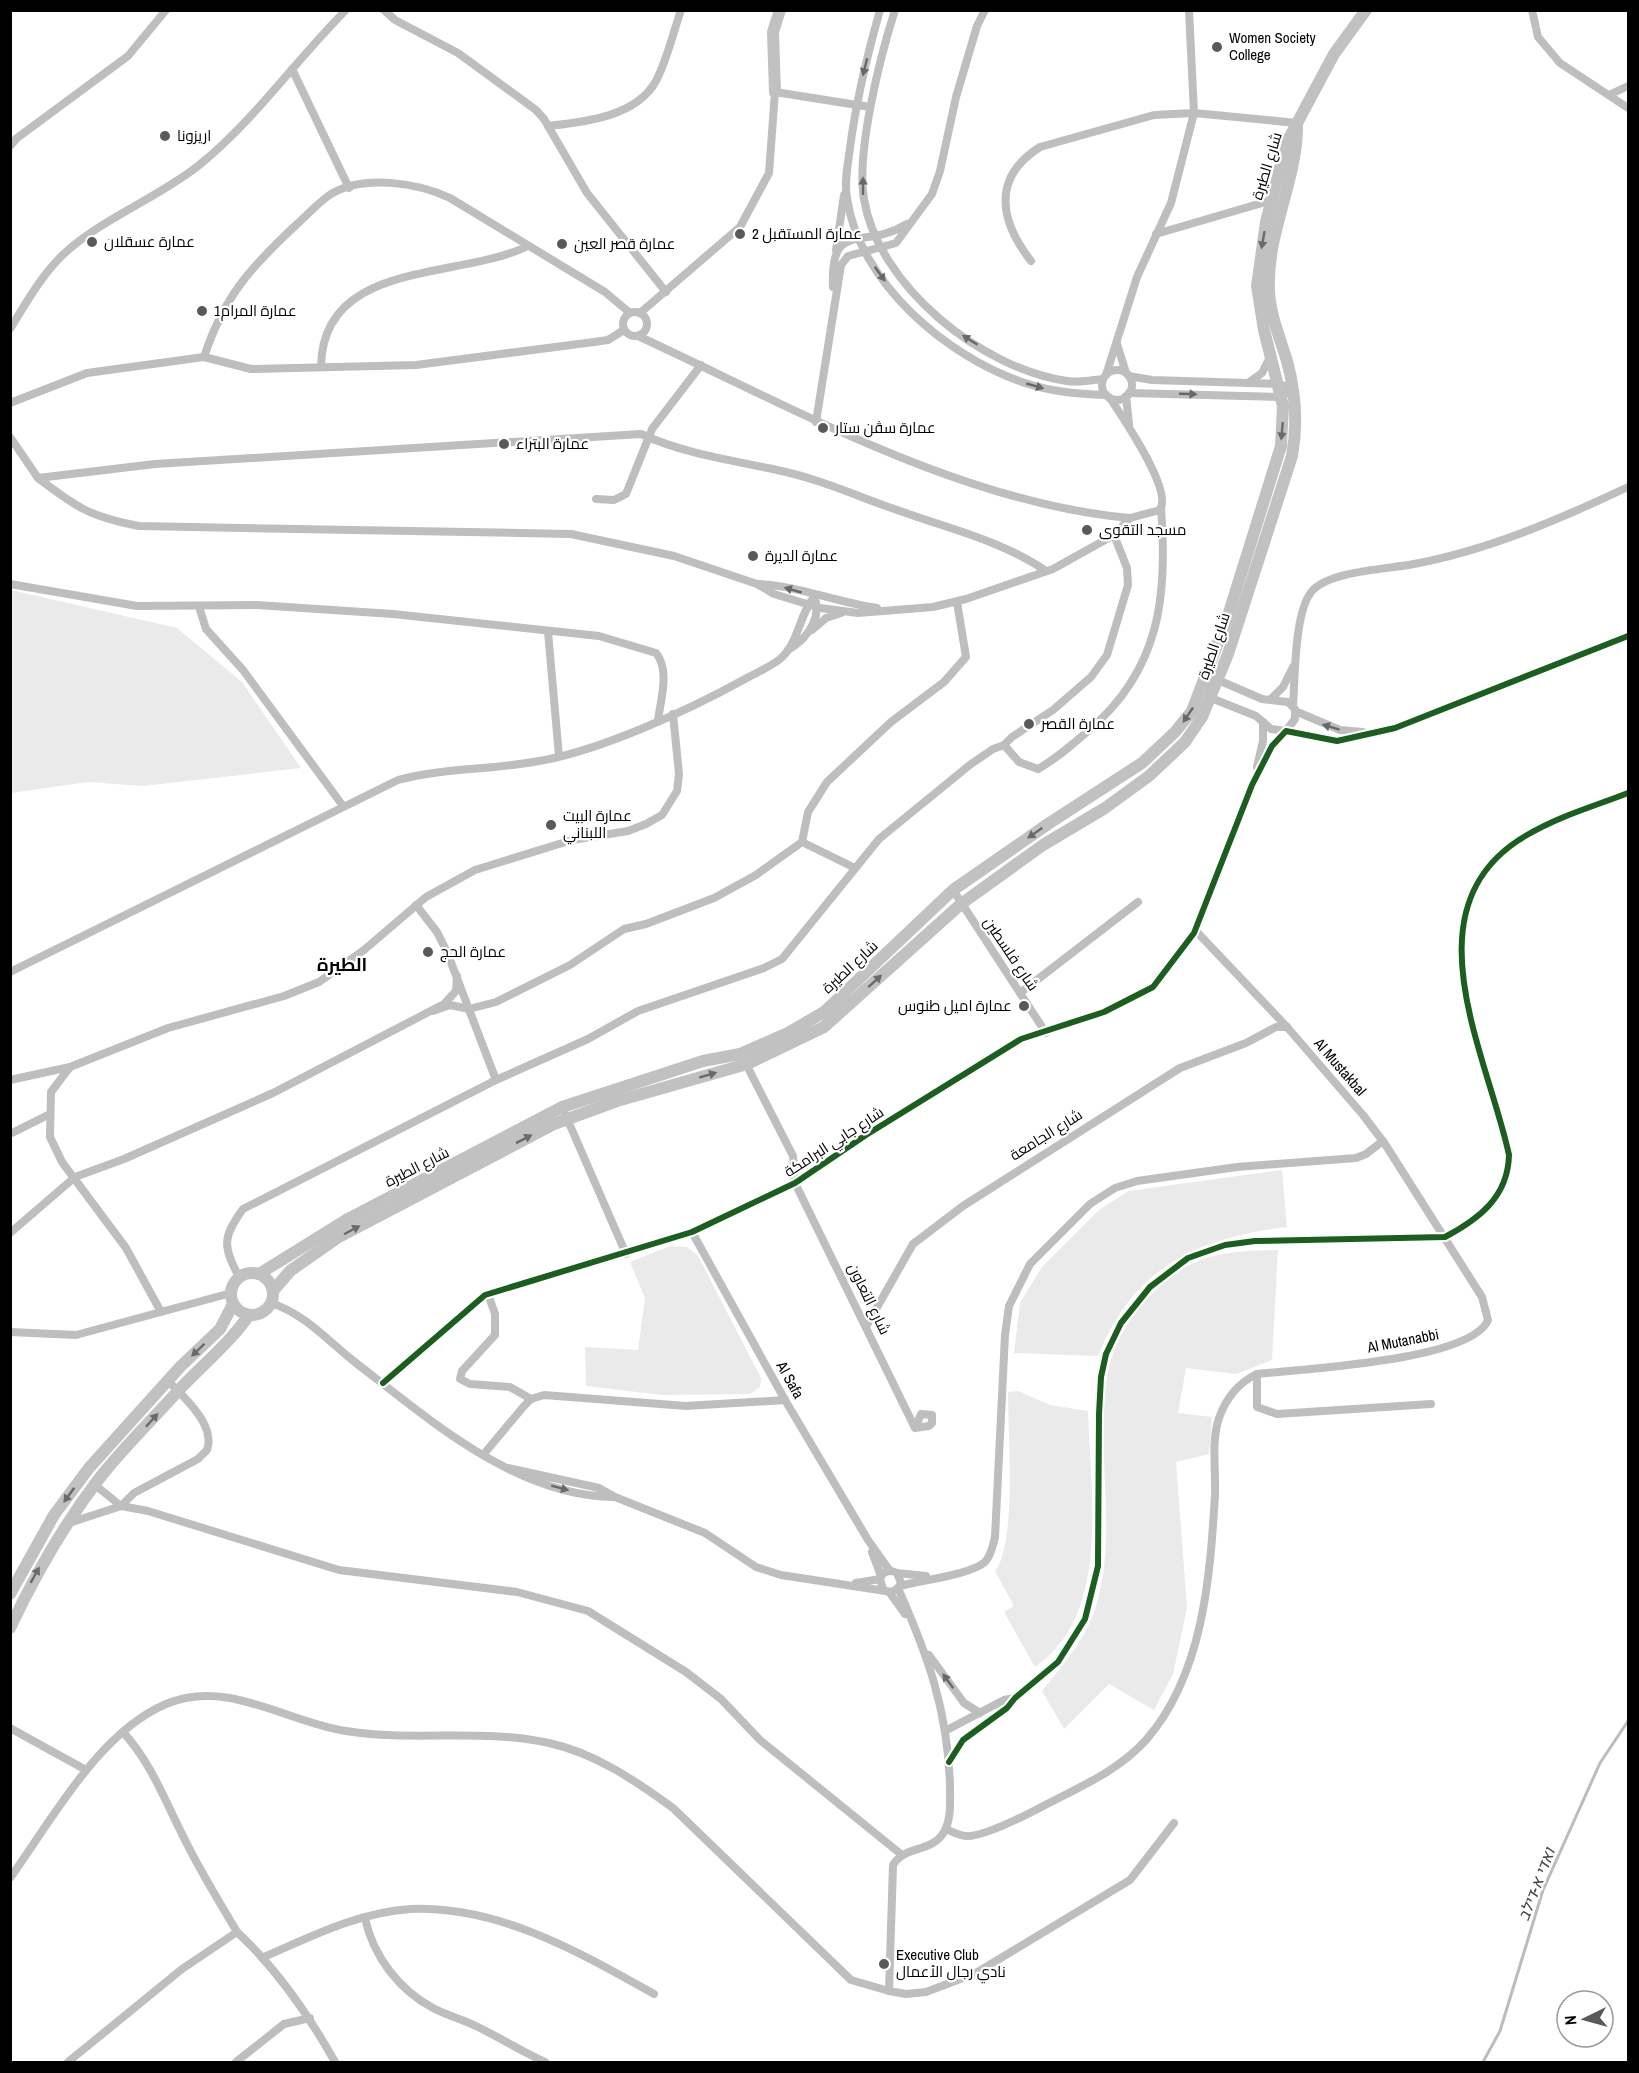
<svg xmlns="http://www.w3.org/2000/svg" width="1639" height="2073" viewBox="0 0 1639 2073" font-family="'Archivo Narrow',Cairo,Heebo,sans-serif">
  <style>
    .green { fill: #eaeaea }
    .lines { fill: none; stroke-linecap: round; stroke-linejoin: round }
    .stream { stroke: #bcbcbc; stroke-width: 3 }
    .street { stroke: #bebebe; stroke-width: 8 }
    .secondary { stroke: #c1c1c1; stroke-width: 12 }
    .cycleway-casing { stroke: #fff; stroke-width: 10 }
    .cycleway { stroke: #1b5e20; stroke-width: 6 }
    .oneway { fill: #686868 }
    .oneway2 { fill: #6a6a6a }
    .poi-dot { fill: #595959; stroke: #fff; stroke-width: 2 }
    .labels { text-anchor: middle; stroke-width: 4.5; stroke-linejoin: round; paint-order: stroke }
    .poi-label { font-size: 15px; fill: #000; stroke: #fff; text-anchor: start }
    .street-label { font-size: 15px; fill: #000; stroke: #fff }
    .water-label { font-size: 16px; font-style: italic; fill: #404040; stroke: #fff }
    .quarter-label { font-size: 18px; font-weight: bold; fill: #000; stroke: #fff }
  </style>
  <rect width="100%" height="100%" fill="#fff"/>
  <g class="green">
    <polygon points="11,590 177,628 242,682 301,768 143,786 88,782 11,793"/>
    <path d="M1282,1170l5,57c-90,11 -153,40 -189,129l-84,-3 6,-50 22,-36 57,-57 30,-19z"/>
    <polygon points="670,1246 687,1247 698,1256 761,1378 760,1387 750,1394 662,1395 586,1386 585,1347 638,1350 645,1298 630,1262"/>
    <path d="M1278,1250l-6,110 -36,14 -50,-6 -8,45 34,4 -3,37 -33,8 11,146 -14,66 -19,36 -45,-26 -45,45 -22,-38c23,-29 47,-55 56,-92 20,-75 -5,-156 11,-232 6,-26 23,-52 41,-71 40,-42 73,-45 128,-46z"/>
    <path d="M1018,1391l32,14 38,6c2,82 24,203 -53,256l-31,-55 10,-6 -19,-35c22,-26 13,-142 13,-179z"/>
  </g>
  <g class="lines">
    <polyline class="stream" points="1483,2062 1500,2031 1543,1890 1600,1763 1628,1721"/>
    <g class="street">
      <polyline points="384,10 395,20 458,53 536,110 544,119 587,193 666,292"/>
      <path d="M880,10c-13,46 -24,91 -30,138 -2,16 -6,33 -3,50 12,85 100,159 178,185 27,9 54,11 81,12"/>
      <path d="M895,10c-15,47 -39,142 -31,189 14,87 118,170 203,182 11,2 25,-1 36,-2"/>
      <polyline points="1532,10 1538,37 1560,63 1628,108"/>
      <polyline points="292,69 349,188"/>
      <polyline points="1609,95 1628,86"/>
      <path d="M548,126c36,-4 88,-9 108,-45 11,-21 17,-48 25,-71"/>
      <polyline points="10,146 17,138 128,56 166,10"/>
      <polyline points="1156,234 1272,200"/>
      <polyline points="836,250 844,195"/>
      <path d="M1031,261c-31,-40 -40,-83 9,-114l114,-32 40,-2 103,10"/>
      <path d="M833,287c-3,-69 30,-36 74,-63"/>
      <circle cx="635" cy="324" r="12"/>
      <polyline points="640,313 740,227 769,173 775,92 870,107"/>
      <path d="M10,329c16,-26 34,-58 57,-78 39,-34 90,-53 131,-85 56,-45 97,-105 148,-156"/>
      <path d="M638,336c152,70 322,167 492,182"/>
      <polyline points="1117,344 1126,373"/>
      <path d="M204,357c20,-61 47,-90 93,-133 11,-10 22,-22 34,-30 33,-20 87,-11 119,4l155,94 25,21"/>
      <path d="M321,367c1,-108 138,-87 207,-121"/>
      <circle cx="1117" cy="385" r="15"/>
      <polyline points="1106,375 1137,277 1171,203 1194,113 1189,10"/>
      <polyline points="1129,376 1152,380 1278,384 1293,388"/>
      <polyline points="1248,383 1262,373 1270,357"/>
      <polyline points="1129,393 1281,397 1293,388"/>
      <polyline points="1126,396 1129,424"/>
      <polyline points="10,403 87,373 204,357 251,369 416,365 594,342 608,340 624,330"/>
      <polyline points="816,422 841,265 848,256 896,243 932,194 940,171 956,97 977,26 985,10"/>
      <path d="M10,437l28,41 117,-14 486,-30c44,20 90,26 136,36 44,9 84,28 126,42 50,18 99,29 143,59"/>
      <path d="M38,478c38,29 52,39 101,48l432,8 103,22 83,28 17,10 46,14 38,5 75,-6 33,-8 87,-30 61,-34 16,-17 30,-8c13,-20 -37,-92 -50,-112"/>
      <polyline points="596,499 614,500 626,494 652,429 701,365"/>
      <path d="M10,584l127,22 120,-1 136,9 206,22 57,17c14,17 5,45 2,67"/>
      <path d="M758,584c39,1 80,19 119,24"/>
      <polyline points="199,607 206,629 243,670 343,806"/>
      <polyline points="812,630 826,618 841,613"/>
      <polyline points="548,632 559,756"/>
      <path d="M788,650c16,-9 32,-28 28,-48"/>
      <polygon points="1218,680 1262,699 1288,702 1295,709 1295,719 1286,731 1271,729 1256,716 1211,698 1203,684"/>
      <polyline points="1271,699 1283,687 1293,667"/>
      <path d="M1293,706c2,-26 1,-97 20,-116 18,-19 75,-21 101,-26 75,-14 146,-45 214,-77"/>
      <polyline points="1295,711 1340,730 1363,732"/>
      <path d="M1004,745l15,17 19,7c19,-11 34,-24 51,-39 71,-60 79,-134 72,-222"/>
      <polyline points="1257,767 1263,741 1263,722"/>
      <polyline points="802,842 855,868"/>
      <polyline points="953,890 1046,1033"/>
      <polyline points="416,905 437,932 447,952 496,1080"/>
      <path d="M10,972l388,-192c45,-12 90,-10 135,-18 63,-9 156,-52 212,-83 11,-6 25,-12 35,-20 19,-16 19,-45 35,-63"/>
      <polyline points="1020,993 1138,902"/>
      <polyline points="433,1011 450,1005 469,1009 496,1002 570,965 624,929 646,924 714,898 756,875 802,842 808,812 827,782 891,722 944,682 966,657 957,602"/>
      <polyline points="745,1062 793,1156 795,1183 915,1428 929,1426 932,1423 932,1415 921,1414 915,1428"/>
      <polyline points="10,1080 70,1067"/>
      <polyline points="562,1107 626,1254"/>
      <polyline points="10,1134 50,1114"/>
      <polyline points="692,1232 785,1400 868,1540 890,1571"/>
      <polyline points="10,1233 75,1177 124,1159 273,1093 444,1004 456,991 457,976"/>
      <path d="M239,1277c-16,-31 -17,-39 4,-68l253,-129 92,-41 50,-28 126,-43 18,-9 97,-120 92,-75 22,-15 11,-4 8,-8 41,-27 38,-33 16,-22 21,-70 -1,-17 -13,-33"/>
      <polyline points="488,1294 495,1314 495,1335 462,1371 460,1379 470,1384 510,1387 531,1399"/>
      <path d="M271,1303c34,11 58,39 85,60 74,57 160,133 258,134"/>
      <polyline points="161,1312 126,1248 62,1162 50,1137 51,1092 70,1067 168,1028 284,996 319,982 364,950 426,897 475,870 572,840 628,831 646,824 662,815 677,791 679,774 673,714"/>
      <polyline points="867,1325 913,1244 963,1206 1180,1068 1246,1043 1276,1027 1287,1027"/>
      <polyline points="10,1332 76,1335 231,1293"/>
      <polyline points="1257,1374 1257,1407 1277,1414 1431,1404"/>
      <polyline points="383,1383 485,1295 692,1232 795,1183 866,1135 1021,1039 1104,1012 1153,987 1194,933 1252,785 1272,746 1286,731 1337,741 1395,728 1628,636"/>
      <polyline points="483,1455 524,1406 531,1399 544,1395 686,1406 785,1400"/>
      <path d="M508,1468l91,20 16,9 90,36 51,34 25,8 111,17 6,-4 3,-5 -4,-10c-7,-4 -14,-2 -17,6l3,10"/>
      <polyline points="95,1485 121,1506"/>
      <path d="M121,1506l13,-13 64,-34 9,-9c9,-25 -23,-53 -39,-69"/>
      <polyline points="69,1523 121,1506 148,1511 339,1570 517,1592 588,1611 686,1672 721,1699 760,1740 902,1855"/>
      <polyline points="872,1552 881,1576"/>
      <polyline points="897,1573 926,1576"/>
      <polyline points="856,1583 880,1579"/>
      <path d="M900,1586c21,-6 70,-11 85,-24 6,-6 8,-17 10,-25l10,-202 4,-29 21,-42 60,-60 25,-16 22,-7 100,-14 119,-9 10,-4 17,-13"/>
      <path d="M898,1588c30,68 50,123 52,198 0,15 2,36 -8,49 -12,17 -38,11 -49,30l-4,126 17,3 20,-2 50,-19 154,-93 44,-57"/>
      <polyline points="889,1592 905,1614"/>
      <polyline points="929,1655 964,1703 980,1713"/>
      <polyline points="10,1728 86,1770"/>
      <polyline points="945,1731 1004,1700 1015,1698"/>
      <path d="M949,1762l14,-22 44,-32 8,-10 43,-36 27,-43 13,-53 1,-152 2,-37 5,-23 15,-31 29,-36 38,-29 37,-13 30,-4 190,-4c34,-18 63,-40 64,-82 -22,-102 -104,-250 18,-320 32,-19 68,-29 101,-42"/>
      <path d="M946,1829c6,3 14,7 21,7 18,1 63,-23 80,-32 35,-18 72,-34 99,-64 57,-65 64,-162 69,-245 1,-25 -4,-54 4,-77 7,-20 19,-35 38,-44 44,-5 214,-13 231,-54l-6,-23 -97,-153 -22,-29 -76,-88 -92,-97"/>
      <path d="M10,1878c42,-58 88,-145 156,-174 61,-26 120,18 180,27 67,11 137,-3 203,12 46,10 87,38 124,65l178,172 38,11"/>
      <path d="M365,1918c8,38 34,72 68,90 15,8 32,12 47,20 22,11 43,24 65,34"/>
      <path d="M237,1932c41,38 71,82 98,130"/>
      <path d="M264,1957c46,-20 95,-45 147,-48 89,-3 168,43 243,85"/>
      <path d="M68,2062l114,-93 55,-37c-17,-29 -35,-58 -50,-88 -21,-40 -34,-79 -64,-112"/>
      <polyline points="236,2062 284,2024 310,2018"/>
    </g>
    <g class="secondary">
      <polyline points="775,92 773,32 780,10"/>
      <circle cx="252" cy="1294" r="21"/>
      <polyline points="259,1274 346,1220 562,1107 703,1061 740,1054 788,1033 824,1012 953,890 1048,824 1142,763 1175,732 1192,711 1227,619 1281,446 1283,406 1264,330 1257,286 1266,222 1287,142 1334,54 1366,10"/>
      <path d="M273,1291l17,-20 47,-33 217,-114 63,-23 130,-37 77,-37 137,-123 82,-59 62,-37 44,-32 36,-34 17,-25 26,-63 64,-198c6,-33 4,-62 -5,-95 -7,-23 -17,-46 -18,-70 -3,-58 29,-113 28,-166"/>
      <polyline points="10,1594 54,1515 89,1468 180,1367 220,1329 233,1304"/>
      <path d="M10,1628c25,-53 53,-102 88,-148 24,-31 54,-60 80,-89 23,-25 51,-47 71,-76"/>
    </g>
    <defs>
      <g id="cycleway">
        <polyline points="383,1383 485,1295 692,1232 795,1183 866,1135 1021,1039 1104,1012 1153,987 1194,933 1252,785 1272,746 1286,731 1337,741 1395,728 1628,636"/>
        <path d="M949,1762l14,-22 44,-32 8,-10 43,-36 27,-43 13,-53 1,-152 2,-37 5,-23 15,-31 29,-36 38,-29 37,-13 30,-4 190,-4c34,-18 63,-40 64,-82 -22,-102 -104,-250 18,-320 32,-19 68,-29 101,-42"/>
      </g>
    </defs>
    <use href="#cycleway" class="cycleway-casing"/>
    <use href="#cycleway" class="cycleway"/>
  </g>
  <defs><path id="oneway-solid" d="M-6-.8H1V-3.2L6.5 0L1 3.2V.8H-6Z" transform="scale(1.5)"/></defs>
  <g class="oneway">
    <use href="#oneway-solid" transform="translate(865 67) rotate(104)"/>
    <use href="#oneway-solid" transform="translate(863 186) rotate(-90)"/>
    <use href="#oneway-solid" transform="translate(880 274) rotate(54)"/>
    <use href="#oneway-solid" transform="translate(970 340) rotate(-148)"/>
    <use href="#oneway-solid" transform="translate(1035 386) rotate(16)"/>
    <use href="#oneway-solid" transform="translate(1188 394) rotate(2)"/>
    <use href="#oneway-solid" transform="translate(793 590) rotate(-164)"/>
    <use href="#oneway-solid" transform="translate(1331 727) rotate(-163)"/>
    <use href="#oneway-solid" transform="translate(560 1488) rotate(15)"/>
    <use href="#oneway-solid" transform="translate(948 1681) rotate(-126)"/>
  </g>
  <g class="oneway2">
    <use href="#oneway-solid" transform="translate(1263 240) rotate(100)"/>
    <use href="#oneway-solid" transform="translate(1282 431) rotate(95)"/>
    <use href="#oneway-solid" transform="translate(1188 715) rotate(124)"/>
    <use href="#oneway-solid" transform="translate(1035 833) rotate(145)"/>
    <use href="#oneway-solid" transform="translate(875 981) rotate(-42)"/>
    <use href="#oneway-solid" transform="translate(708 1075) rotate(-16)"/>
    <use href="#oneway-solid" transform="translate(524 1139) rotate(-27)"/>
    <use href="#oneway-solid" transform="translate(352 1230) rotate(-28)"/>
    <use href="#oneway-solid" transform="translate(198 1350) rotate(136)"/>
    <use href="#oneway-solid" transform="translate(152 1420) rotate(-48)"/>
    <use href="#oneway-solid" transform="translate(69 1495) rotate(126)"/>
    <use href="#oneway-solid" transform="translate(35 1575) rotate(-61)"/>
  </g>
  <g class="poi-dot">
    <circle cx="1217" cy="47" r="6"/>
    <circle cx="165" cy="136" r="6"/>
    <circle cx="740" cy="234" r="6"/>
    <circle cx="92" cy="242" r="6"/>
    <circle cx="562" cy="244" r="6"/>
    <circle cx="202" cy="311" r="6"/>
    <circle cx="823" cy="428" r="6"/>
    <circle cx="504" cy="444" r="6"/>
    <circle cx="1087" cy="530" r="6"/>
    <circle cx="753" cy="556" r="6"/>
    <circle cx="1029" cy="724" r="6"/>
    <circle cx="551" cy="825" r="6"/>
    <circle cx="428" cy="952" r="6"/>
    <circle cx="1024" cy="1006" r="6"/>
    <circle cx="884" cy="1964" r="6"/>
  </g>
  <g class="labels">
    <g class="poi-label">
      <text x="1229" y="43">Women Society<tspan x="1229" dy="17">College</tspan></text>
      <text x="177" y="141">اريزونا</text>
      <text x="752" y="239">عمارة المستقبل 2</text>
      <text x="104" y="247">عمارة عسقلان</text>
      <text x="574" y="249">عمارة قصر العين</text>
      <text x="214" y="316">عمارة المرام1</text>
      <text x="835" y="433">عمارة سڤن ستار</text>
      <text x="516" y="449">عمارة البتراء</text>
      <text x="1099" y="535">مسجد التقوى</text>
      <text x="765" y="561">عمارة الديرة</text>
      <text x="1041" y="729">عمارة القصر</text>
      <text x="563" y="821">عمارة البيت<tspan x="563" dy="17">اللبناني</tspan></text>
      <text x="440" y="957">عمارة الحج</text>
      <text x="1012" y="1011" text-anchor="end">عمارة اميل طنوس</text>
      <text x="896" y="1960">Executive Club<tspan x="896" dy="17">نادي رجال الأعمال</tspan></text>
    </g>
    <g class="street-label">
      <text transform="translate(1267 166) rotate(-73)" y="5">شارع الطيرة</text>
      <text transform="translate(1214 646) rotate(-71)" y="5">شارع الطيرة</text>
      <text transform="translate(1011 954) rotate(56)" y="5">شارع فلسطين</text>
      <text transform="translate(850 967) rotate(-43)" y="5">شارع الطيرة</text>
      <text transform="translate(1340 1067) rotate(49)" y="5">Al Mustakbal</text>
      <text transform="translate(1046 1135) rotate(-32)" y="5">شارع الجامعة</text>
      <text transform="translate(834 1142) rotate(-33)" y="5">شارع جابي البرامكة</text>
      <text transform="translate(417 1167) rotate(-27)" y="5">شارع الطيرة</text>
      <text transform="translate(869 1299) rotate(64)" y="5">شارع التعاون</text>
      <text transform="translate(1403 1341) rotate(-11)" y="5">Al Mutanabbi</text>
      <text transform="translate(790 1380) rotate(61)" y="5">Al Safa</text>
    </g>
    <g class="water-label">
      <text transform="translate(1536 1884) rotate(-69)" y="6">ואדי א-דילב</text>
    </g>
    <g class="quarter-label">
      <text x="342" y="971">الطيرة</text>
    </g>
  </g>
  <rect width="1639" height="2073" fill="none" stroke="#000000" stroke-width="24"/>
  <g transform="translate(1585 2019) rotate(265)"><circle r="28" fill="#ffffff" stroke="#999999" stroke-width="1.5"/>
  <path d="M0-4.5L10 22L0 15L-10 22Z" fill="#595959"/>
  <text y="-9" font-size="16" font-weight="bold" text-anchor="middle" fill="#000000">N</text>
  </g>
</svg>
